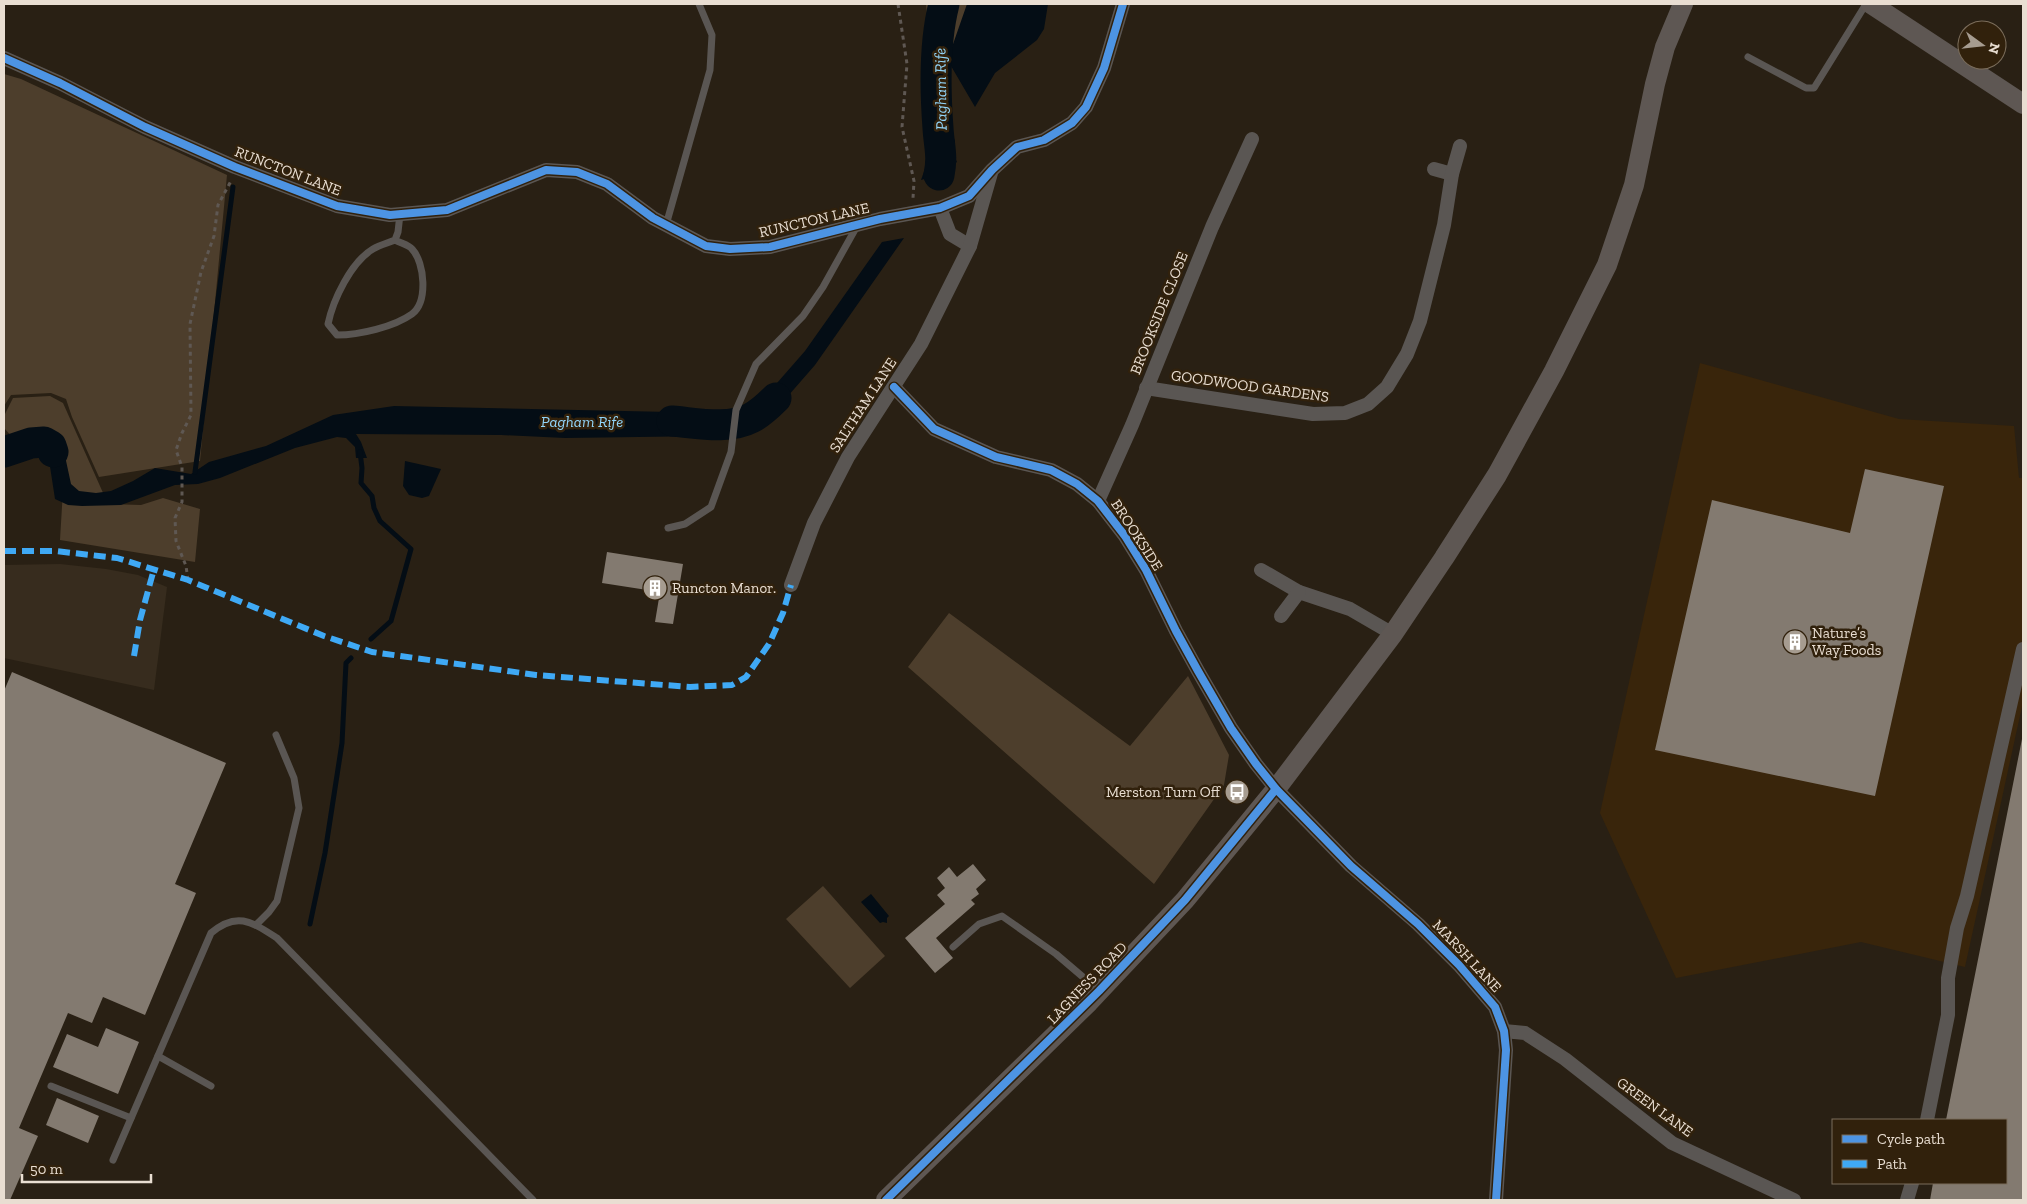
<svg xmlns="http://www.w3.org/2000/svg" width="2027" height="1204" viewBox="0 0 2027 1204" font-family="'Zilla Slab',serif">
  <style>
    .commercial { fill: #372c1e }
    .built { fill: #39250b }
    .green { fill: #4d3e2c }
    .water { fill: #040d15 }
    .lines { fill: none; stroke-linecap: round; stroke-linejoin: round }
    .stream { stroke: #040d15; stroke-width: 5 }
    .river { stroke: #040d15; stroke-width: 31 }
    .building { fill: #837a70 }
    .path { stroke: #5f5853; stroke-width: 3; stroke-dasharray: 4 4; stroke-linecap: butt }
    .lane { stroke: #5a5653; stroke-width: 7 }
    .street { stroke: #5a5653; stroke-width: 14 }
    .secondary { stroke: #5e5753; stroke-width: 20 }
    .quiet { stroke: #3fa9f5; stroke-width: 6; stroke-dasharray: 12 6; stroke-linecap: butt }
    .cycleway-casing { stroke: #31210c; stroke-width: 11 }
    .cycleway { stroke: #4d94e3; stroke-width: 8 }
    .labels { text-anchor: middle; stroke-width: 5; stroke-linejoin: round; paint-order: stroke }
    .street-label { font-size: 15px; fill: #e9ded2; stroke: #31210c }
    .poi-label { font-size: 15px; fill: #e9ded2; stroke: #31210c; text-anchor: start }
    .water-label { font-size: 16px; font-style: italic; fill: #92d5fa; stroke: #31210c }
  </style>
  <rect width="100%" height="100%" fill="#292014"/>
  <polygon class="commercial" points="60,564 106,569 138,575 167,587 154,690 4,658 4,565"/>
  <polygon class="built" points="1700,363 1899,419 2014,426 2019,478 2023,478 2023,702 1965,967 1861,942 1676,978 1600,813"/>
  <g class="green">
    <polygon points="926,4 969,4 963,53 931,59"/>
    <polygon points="4,74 21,79 227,175 200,461 99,477 72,417 66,399 51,393 11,395 4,406"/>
    <polygon points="50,396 63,403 108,504 141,505 163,498 200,509 195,562 60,540 64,473 27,435 16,441 4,428 4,416 13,398"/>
    <polygon points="949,613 1130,746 1188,676 1229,755 1224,785 1154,884 908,667"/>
    <polygon points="823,886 885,956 850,988 786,919"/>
  </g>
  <g class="water">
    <polygon points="967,4 1048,4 1044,29 1037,40 995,73 975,107 951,66 952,47"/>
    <polygon points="944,131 951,132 955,141 952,151 957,162 939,175 921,180 934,143 933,133"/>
    <polygon points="904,238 815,365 788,396 764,419 740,430 749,405 777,383 805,351 882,242"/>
    <polygon points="394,406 717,413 711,436 565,438 501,435 356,434 361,442 367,458 356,458 355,447 346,438 337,437 295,448 220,478 198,484 175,485 121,505 82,506 68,505 55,499 49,460 40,455 17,457 16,441 27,435 50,439 65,456 71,484 79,491 96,493 111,491 133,481 155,468 191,474 209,462 266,446 333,415"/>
    <polygon points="405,461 441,469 429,496 422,498 409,495 403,486"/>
    <polygon points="871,894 889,916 887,918 887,923 883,922 880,923 861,902"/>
  </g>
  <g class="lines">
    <g class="stream">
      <polyline points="360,452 362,468 361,483 372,496 374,508 380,521 411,549 391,621 371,639"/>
      <polyline points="195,472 233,187"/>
      <polyline points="310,924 325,853 342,743 346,663 351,658"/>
    </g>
    <g class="river">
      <path d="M939,175c4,-19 0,-29 -1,-47 -3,-40 -4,-85 6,-124"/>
      <path d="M672,421c25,2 56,9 79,-3 10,-5 18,-13 25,-20"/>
      <polyline points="4,452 31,443 44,442 51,446 53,452"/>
    </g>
  </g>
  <g class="building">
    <polygon points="1865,469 1944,486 1875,796 1655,750 1712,500 1850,533"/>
    <polygon points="607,552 683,564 673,624 655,622 660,592 602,583"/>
    <polygon points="12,672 226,763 175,884 196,893 145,1015 103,997 92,1023 68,1013 19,1128 38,1136 10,1200 4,1200 4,691"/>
    <polygon points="2022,739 2023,1200 1930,1200 1933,1183 2006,1183 2006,1120 1946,1120"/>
    <polygon points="973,864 986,880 976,889 979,894 971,900 975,904 936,938 953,958 935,973 905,938 945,904 937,895 945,888 937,878 949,867 957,877"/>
    <polygon points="106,1028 139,1042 118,1094 53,1067 67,1034 98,1047"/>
    <polygon points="57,1098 99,1116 88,1143 46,1125"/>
  </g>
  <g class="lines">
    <g class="path">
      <polyline points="898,4 907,64 902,127 914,181 913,198"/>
      <polyline points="188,580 186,566 176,541 175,518 182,502 182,467 176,450 182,433 191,415 190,324 201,272 214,236 218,205 231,181"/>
    </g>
    <g class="lane">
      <polyline points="1748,57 1806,88 1814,88 1866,4"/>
      <polyline points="666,225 710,70 712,35 699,4"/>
      <path d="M395,240c5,3 14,5 17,9 13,14 16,53 0,65 -18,13 -53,21 -75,21l-9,-11c5,-24 23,-62 45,-75 7,-4 15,-6 22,-9l3,-8 2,-18"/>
      <polyline points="668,528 685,524 711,507 731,452 736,410 756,364 803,316 823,287 857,226"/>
      <polyline points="256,925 269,912 277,901 299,808 294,778 276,735"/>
      <polyline points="953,947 979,924 1002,916 1056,954 1097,989"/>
      <polyline points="158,1056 211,1086"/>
      <polyline points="51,1086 131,1118"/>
      <path d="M113,1160l98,-227c26,-22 41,-11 66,5l256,262"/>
    </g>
    <g class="street">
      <polyline points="4,58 60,83 145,127 235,167 337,206 390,215 447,210 546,170 577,172 607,184 653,218 706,246 730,249 770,247 880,219 940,208 969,196 992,170 1017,147 1044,140 1072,123 1086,107 1104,68 1123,4"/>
      <polyline points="1434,169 1452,174"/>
      <polyline points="940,208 950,234 970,246"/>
      <polyline points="894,387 934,429 996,457 1051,470 1077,484 1098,501 1125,536 1146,570 1176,631 1198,671 1231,728 1256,764 1276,789 1351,866 1418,924 1459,965 1495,1007 1504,1031 1506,1050 1496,1200"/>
      <polyline points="1146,388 1313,414 1345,413 1368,404 1387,387 1407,354 1420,321 1444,225 1452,174 1460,146"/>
      <polyline points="1098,501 1132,425 1212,227 1252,139"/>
      <polyline points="1261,570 1299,592 1350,609 1393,634"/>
      <polyline points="791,585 814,523 848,457 921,344 970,246 991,173"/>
      <polyline points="1281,616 1299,592"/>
      <polyline points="1504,1031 1525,1033 1565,1059 1672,1143 1794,1200"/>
      <polyline points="1927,1120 1948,1015 1948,978 1957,928 1967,896 2023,649"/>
      <polyline points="1907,1200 1912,1183"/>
    </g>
    <g class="secondary">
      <polyline points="1871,4 2023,104"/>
      <polyline points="886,1200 1089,1002 1185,900 1276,789 1393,634 1444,558 1497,475 1554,371 1607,265 1634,185 1655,84 1665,47 1683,4"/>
    </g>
    <g class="quiet">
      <polyline points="4,551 55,551 117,558 188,580 324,636 372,652 536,675 690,687 732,685 746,677 769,644 783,613 791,585"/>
      <polyline points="134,656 140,620 154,569"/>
    </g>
    <defs>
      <g id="cycleway">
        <polyline points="4,58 60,83 145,127 235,167 337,206 390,215 447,210 546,170 577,172 607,184 653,218 706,246 730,249 770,247 880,219 940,208 969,196 992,170 1017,147 1044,140 1072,123 1086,107 1104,68 1123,4"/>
        <polyline points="894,387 934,429 996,457 1051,470 1077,484 1098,501 1125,536 1146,570 1176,631 1198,671 1231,728 1256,764 1276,789 1351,866 1418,924 1459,965 1495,1007 1504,1031 1506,1050 1496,1200"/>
        <polyline points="886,1200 1099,991 1185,900 1276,789"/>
      </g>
    </defs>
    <use href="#cycleway" class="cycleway-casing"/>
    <use href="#cycleway" class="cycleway"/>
  </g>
  <defs>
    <symbol id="building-disc" viewBox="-11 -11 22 22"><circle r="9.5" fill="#a69c90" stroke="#31210c"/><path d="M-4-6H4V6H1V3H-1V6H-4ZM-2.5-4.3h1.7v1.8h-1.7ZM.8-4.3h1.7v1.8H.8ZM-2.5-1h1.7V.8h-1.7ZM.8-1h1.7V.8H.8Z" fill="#fff"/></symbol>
    <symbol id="bus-disc" viewBox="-11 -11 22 22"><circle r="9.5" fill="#a69c90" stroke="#31210c"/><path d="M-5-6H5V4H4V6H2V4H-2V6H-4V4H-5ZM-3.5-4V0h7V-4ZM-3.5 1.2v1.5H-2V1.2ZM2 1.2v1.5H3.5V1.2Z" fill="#fff"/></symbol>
  </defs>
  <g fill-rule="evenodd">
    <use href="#building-disc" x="641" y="574" width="28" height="28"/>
    <use href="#building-disc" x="1781" y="628" width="28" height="28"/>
    <use href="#bus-disc" x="1223" y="778" width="28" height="28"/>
  </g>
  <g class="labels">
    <g class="street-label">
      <text transform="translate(288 171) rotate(21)" y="5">RUNCTON LANE</text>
      <text transform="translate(814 220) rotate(-13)" y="5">RUNCTON LANE</text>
      <text transform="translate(1159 313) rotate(-68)" y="5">BROOKSIDE CLOSE</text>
      <text transform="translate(1250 386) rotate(8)" y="5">GOODWOOD GARDENS</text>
      <text transform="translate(863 405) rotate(-57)" y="5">SALTHAM LANE</text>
      <text transform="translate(1137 535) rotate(57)" y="5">BROOKSIDE</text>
      <text transform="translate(1467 956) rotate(47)" y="5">MARSH LANE</text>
      <text transform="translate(1087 983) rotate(-46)" y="5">LAGNESS ROAD</text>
      <text transform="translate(1655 1107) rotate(36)" y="5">GREEN LANE</text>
    </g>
    <g class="poi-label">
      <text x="672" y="593">Runcton Manor.</text>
      <text x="1812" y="638">Nature’s<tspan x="1812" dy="17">Way Foods</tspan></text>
      <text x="1220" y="797" text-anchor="end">Merston Turn Off</text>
    </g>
    <g class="water-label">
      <text transform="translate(940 89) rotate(-91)" y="6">Pagham Rife</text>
      <text x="582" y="427">Pagham Rife</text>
    </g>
  </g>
  <rect width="2027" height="1204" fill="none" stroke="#e9ded2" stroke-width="10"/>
  <rect x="1832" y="1119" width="175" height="65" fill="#31210c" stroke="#7b6d5b"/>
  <rect x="1842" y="1135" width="25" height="8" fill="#4d94e3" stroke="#7b6d5b"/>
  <text x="1877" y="1144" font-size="15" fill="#e9ded2">Cycle path</text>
  <rect x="1842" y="1160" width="25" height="8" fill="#3fa9f5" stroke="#7b6d5b"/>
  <text x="1877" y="1169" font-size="15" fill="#e9ded2">Path</text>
  <g transform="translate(1982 45) rotate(105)"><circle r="24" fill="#31210c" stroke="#7b6d5b"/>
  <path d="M0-4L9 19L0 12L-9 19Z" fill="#a69c90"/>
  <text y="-8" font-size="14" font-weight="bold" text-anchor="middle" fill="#e9ded2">N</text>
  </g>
  <path d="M22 1174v8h129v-8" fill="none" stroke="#e9ded2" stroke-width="2.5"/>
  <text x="30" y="1174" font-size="15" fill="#e9ded2" stroke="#31210c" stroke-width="4" paint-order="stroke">50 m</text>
</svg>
